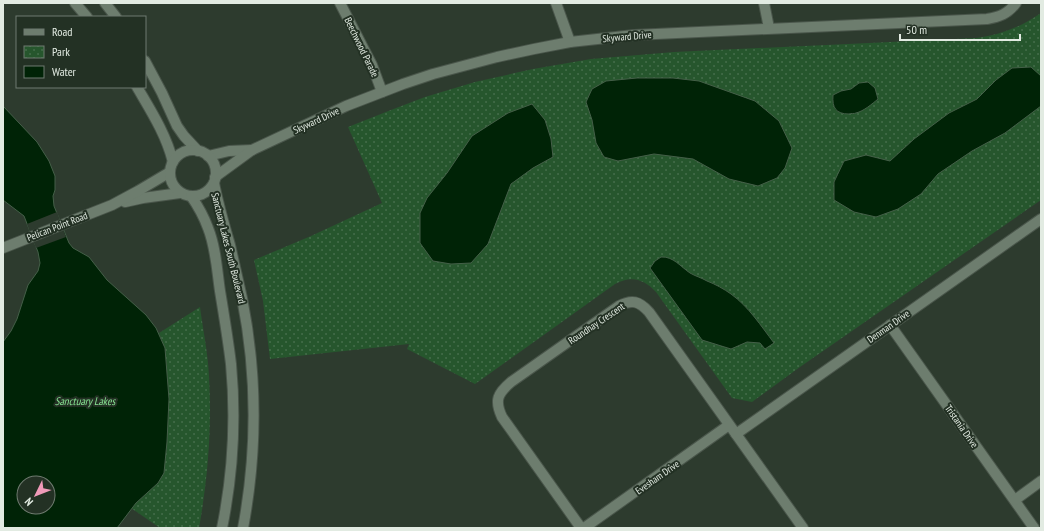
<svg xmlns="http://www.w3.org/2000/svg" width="1044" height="531" viewBox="0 0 1044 531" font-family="'PT Sans Narrow',sans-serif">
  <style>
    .park { fill: url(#park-dots) }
    .water { fill: #002306; stroke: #445f48; fill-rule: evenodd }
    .pier { fill: #2d3b2e }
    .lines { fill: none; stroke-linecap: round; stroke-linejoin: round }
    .street-casing { stroke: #4a564b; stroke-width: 12 }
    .secondary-casing { stroke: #4a564b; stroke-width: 12 }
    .street { stroke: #6d7d6e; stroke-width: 10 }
    .secondary { stroke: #6d7d6e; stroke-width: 10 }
    .labels { text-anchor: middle; stroke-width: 4; stroke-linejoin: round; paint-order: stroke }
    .street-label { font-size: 10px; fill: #e2ebe2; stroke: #233124 }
    .water-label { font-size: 11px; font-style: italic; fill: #88e393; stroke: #233124 }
  </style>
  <defs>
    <pattern id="park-dots" width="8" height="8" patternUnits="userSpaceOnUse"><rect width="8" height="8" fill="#26562d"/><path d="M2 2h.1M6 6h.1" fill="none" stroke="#456e4b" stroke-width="1.8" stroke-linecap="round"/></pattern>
  </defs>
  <rect width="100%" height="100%" fill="#2d3b2e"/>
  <g class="park">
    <path d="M1041,13v187l-241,167 -48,35 -20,-4 -76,-106c-12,-13 -25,-17 -41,-8l-140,100 -68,-35 2,-5 -139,15 -7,-58 -9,-41 57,-24 71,-33 -34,-76 43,-17 34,-13 50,-15 58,-13 58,-10 83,-7 302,-14c24,-3 45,-11 65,-25z"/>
    <path d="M200,307c3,23 8,46 9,69 3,51 -1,102 -10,152h-39l-29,-20 5,-5 22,-20 6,-10 3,-31 2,-43 -4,-51 -6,-15z"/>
  </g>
  <g class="water">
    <polygon points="1031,67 1041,76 1041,106 1005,133 972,151 938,174 921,194 898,209 876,217 854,212 834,200 834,182 844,161 866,155 890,161 914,139 949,113 977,99 996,80 1012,68"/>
    <polygon points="637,78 673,78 699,81 755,101 779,121 792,148 785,168 777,178 758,186 729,179 693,159 654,154 618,161 604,157 596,143 592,120 586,102 592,89 606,81"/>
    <path d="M868,82l7,6 3,11c-6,5 -14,12 -22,14 -2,1 -5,0 -7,1 -13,0 -17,-6 -16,-19l8,-4 10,-2 8,-6z"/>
    <polygon points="532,104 545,120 551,139 553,157 533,168 511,184 488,244 471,263 451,264 433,261 420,243 420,213 427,198 447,173 472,136 508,113"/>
    <path d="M3,106l34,36 12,19 6,15v14l-2,6 1,10 15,37 4,5 16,9 18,23 39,35 10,13 9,20 4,51 -2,43 -3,31 -6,10 -22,20 -19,25h-114v-186l8,-11 6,-12 11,-34 10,-14 2,-8 -2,-11 -14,-36 -21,-16zM24,483h24v24h-24z"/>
    <path d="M661,257c12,-1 20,10 29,16 5,3 12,5 17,8 8,3 17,8 24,13 18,13 30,32 43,49l-9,6 -5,-6 -13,-1 -16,7 -29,-9 -52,-72 5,-7z"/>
  </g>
  <polygon class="pier" points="57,212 66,237 36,248 27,224"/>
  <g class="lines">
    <defs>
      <g id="street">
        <polyline points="340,3 372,65 382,92"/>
        <polyline points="556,3 570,42"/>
        <polyline points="764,3 769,28"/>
        <polyline points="208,156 229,151 252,150"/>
        <path d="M215,177l37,-27 94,-44 57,-22 30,-10 64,-17 37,-8 36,-7 64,-7 353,-16c12,-2 21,-5 29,-16"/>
        <polyline points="125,202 143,198 180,193"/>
        <polyline points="3,248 112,205 138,191 170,172"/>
        <polyline points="890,325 1034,528"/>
        <polyline points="736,434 1041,219"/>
        <polyline points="1015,500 1041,481"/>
        <path d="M581,528l-79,-111c-8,-17 -4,-24 9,-35l108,-76c13,-7 20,-5 30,6l154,216"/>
        <polyline points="584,528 729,425"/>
      </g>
      <g id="secondary">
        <polyline points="75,3 87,17"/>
        <polyline points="105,3 116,17"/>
        <polyline points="145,61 162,93 177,126 184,136 198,151"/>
        <path d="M137,87c14,24 29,47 36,75"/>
        <circle cx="193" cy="173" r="23"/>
        <path d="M214,183c4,21 10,41 16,62 4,17 8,35 12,53 15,75 15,155 1,230"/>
        <path d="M191,196c7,10 13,21 17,32 8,20 9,43 12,63 4,24 8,48 11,73 5,54 2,110 -9,164"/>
      </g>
    </defs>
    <use href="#street" class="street-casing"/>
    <use href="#secondary" class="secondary-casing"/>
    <use href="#street" class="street"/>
    <use href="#secondary" class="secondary"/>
  </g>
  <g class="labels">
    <g class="street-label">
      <text transform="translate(627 36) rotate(-5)" y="4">Skyward Drive</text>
      <text transform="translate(362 47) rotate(64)" y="4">Beechwood Parade</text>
      <text transform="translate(316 120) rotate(-25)" y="4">Skyward Drive</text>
      <text transform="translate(57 226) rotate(-21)" y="4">Pelican Point Road</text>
      <text transform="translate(229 248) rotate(76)" y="4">Sanctuary Lakes South Boulevard</text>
      <text transform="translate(596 323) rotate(-34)" y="4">Roundhay Crescent</text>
      <text transform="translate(888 326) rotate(-35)" y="4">Denman Drive</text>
      <text transform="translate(962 426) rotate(55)" y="4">Tristania Drive</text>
      <text transform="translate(657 477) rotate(-35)" y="4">Evesham Drive</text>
    </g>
    <g class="water-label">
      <text x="85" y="405">Sanctuary Lakes</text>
    </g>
  </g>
  <rect width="1044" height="531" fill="none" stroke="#e2ebe2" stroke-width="8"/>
  <rect x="16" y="16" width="130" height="72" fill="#233124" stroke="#6f7b70"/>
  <rect x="24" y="29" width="20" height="6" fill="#6d7d6e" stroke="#6f7b70"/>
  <text x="52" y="36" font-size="12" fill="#e2ebe2">Road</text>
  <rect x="24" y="46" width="20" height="12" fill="url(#park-dots)" stroke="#6f7b70"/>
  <text x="52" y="56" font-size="12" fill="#e2ebe2">Park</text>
  <rect x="24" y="66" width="20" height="12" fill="#002306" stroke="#6f7b70"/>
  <text x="52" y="76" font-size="12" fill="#e2ebe2">Water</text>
  <g transform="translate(36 495) rotate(227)"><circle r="19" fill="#233124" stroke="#6f7b70"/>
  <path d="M0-3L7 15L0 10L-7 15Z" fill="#ef9ab8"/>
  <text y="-6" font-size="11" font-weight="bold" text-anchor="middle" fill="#e2ebe2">N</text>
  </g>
  <path d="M900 34v6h120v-6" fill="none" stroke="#e2ebe2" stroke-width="2"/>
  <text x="906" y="34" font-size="12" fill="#e2ebe2" stroke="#233124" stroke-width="3" paint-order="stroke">50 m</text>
</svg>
